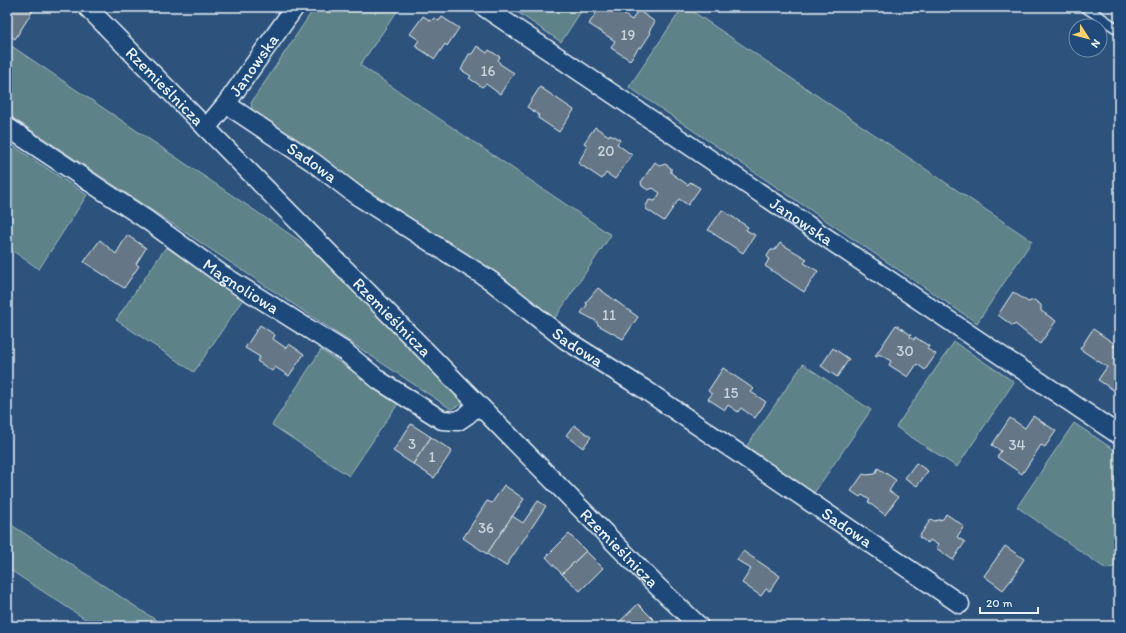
<svg xmlns="http://www.w3.org/2000/svg" width="1126" height="633" viewBox="0 0 1126 633" font-family="Itim,sans-serif">
  <style>
    .green { fill: #5d8287; stroke: #a2bac0 }
    .building { fill: #657786; stroke: #e8f1f8 }
    .lines { fill: none; stroke-linecap: round; stroke-linejoin: round }
    .lane-casing { stroke: #e8f1f8; stroke-width: 12 }
    .street-casing { stroke: #e8f1f8; stroke-width: 21 }
    .lane { stroke: #1f4a7a; stroke-width: 9 }
    .street { stroke: #1f4a7a; stroke-width: 18 }
    .labels { text-anchor: middle; stroke-width: 3.5; stroke-linejoin: round; paint-order: stroke }
    .number-label { font-size: 15px; fill: #c7d2dc }
    .street-label { font-size: 17px; fill: #e8f1f8; stroke: #1f4a7a }
  </style>
  <rect width="100%" height="100%" fill="#2d537c"/>
  <filter id="ink" filterUnits="userSpaceOnUse"><feTurbulence type="fractalNoise" baseFrequency=".025" numOctaves="2"/><feDisplacementMap in="SourceGraphic" scale="8" xChannelSelector="R" yChannelSelector="G"/><feConvolveMatrix kernelMatrix="1 2 1 2 8 2 1 2 1" color-interpolation-filters="sRGB"/></filter>
  <g filter="url(#ink)">
    <g class="green">
      <polygon points="315,7 400,7 360,65 611,235 555,318 253,113 251,103"/>
      <polygon points="510,7 584,7 561,42"/>
      <polygon points="683,7 686,7 1032,241 977,323 629,87"/>
      <polygon points="7,43 316,252 464,403 451,409 7,114"/>
      <polygon points="9,143 87,195 39,269 7,247 7,146"/>
      <polygon points="166,247 243,299 194,372 116,320"/>
      <polygon points="954,342 1014,382 957,467 896,427"/>
      <polygon points="321,350 399,402 349,476 272,425"/>
      <polygon points="803,364 871,410 814,493 746,447"/>
      <polygon points="1074,423 1119,453 1119,565 1106,569 1017,507"/>
      <polygon points="7,522 165,626 96,626 7,568"/>
    </g>
    <g class="building">
      <polygon points="7,7 31,7 34,9 15,39 7,34"/>
      <polygon points="600,7 613,7 632,20 638,10 655,22 649,31 651,33 641,48 639,47 630,60 611,48 615,41 589,24"/>
      <polygon points="423,16 431,21 434,18 439,21 442,17 459,28 447,46 445,44 435,59 415,46 419,40 410,34"/>
      <polygon points="477,46 487,53 489,50 500,57 498,60 500,64 514,73 500,94 486,84 482,87 469,78 471,76 461,70 469,54 472,54"/>
      <polygon points="540,87 574,110 559,132 538,118 539,115 527,107"/>
      <polygon points="595,127 609,136 610,134 620,140 617,144 632,155 615,179 606,173 602,179 578,163 588,146 584,143"/>
      <polygon points="655,162 660,166 665,164 671,168 671,173 688,185 690,182 700,188 688,205 679,199 664,221 646,209 646,206 649,200 655,201 660,193 653,188 648,190 642,186 641,182"/>
      <polygon points="722,210 748,227 746,230 755,235 743,253 708,230"/>
      <polygon points="127,235 146,248 136,264 139,266 124,288 84,262 100,240 116,254"/>
      <polygon points="780,243 807,259 804,263 818,271 804,292 765,266 769,259 767,256 771,250 775,250"/>
      <polygon points="598,288 638,317 623,339 598,325 596,321 581,313 587,305 586,302"/>
      <polygon points="1013,292 1028,302 1034,300 1041,305 1041,311 1056,321 1040,344 1015,324 1013,326 998,315"/>
      <polygon points="260,325 275,335 273,339 286,348 289,344 304,354 289,376 275,367 272,371 257,361 260,357 245,348"/>
      <polygon points="896,325 911,335 910,337 914,340 915,337 929,346 927,349 936,354 925,370 917,364 908,377 889,365 891,361 879,354 877,357 875,356"/>
      <polygon points="1093,329 1115,344 1113,346 1119,349 1119,385 1115,391 1098,380 1107,367 1080,349"/>
      <polygon points="833,348 849,359 837,377 821,366"/>
      <polygon points="723,368 754,389 751,392 766,402 755,418 741,408 738,412 728,405 725,410 708,399 712,394 708,391"/>
      <polygon points="1033,416 1056,431 1045,447 1041,445 1022,474 997,457 1001,451 992,445 1010,418 1025,428"/>
      <polygon points="411,424 431,437 413,464 393,451"/>
      <polygon points="574,425 591,437 583,448 566,435"/>
      <polygon points="431,437 452,451 434,478 413,464"/>
      <polygon points="916,463 928,471 917,486 905,478"/>
      <polygon points="878,468 896,480 889,491 898,497 885,515 868,502 870,500 862,495 860,497 851,491 863,474 866,475 875,474"/>
      <polygon points="504,485 524,499 487,554 463,538 487,501 492,503"/>
      <polygon points="538,501 546,506 506,566 487,554 512,516 523,523"/>
      <polygon points="946,514 964,526 957,537 965,542 953,560 936,548 938,545 930,540 928,543 919,537 931,519 934,521 943,519"/>
      <polygon points="569,534 586,551 562,574 546,557"/>
      <polygon points="1005,546 1024,559 1016,571 1018,571 1003,590 984,576"/>
      <polygon points="586,551 603,568 580,591 562,574"/>
      <polygon points="743,551 780,576 770,591 766,589 761,596 742,583 751,569 737,560"/>
      <polygon points="638,604 655,621 650,626 615,626"/>
      <polygon points="655,621 659,626 650,626"/>
    </g>
    <g class="lines">
      <defs>
        <polyline id="lane" points="1085,7 1119,30"/>
        <g id="street">
          <path id="s1" d="M87,7l571,580 41,39"/>
          <path id="s2" d="M484,7l635,428"/>
          <path id="s3" d="M226,104l87,58 43,33 134,85 76,60 78,49 316,215"/>
          <path id="s4" d="M7,127l140,93 77,56 120,75 36,30 62,39 16,1 9,-6 11,-10"/>
          <path id="s5" d="M206,128l20,-24 69,-97"/>
        </g>
      </defs>
      <use href="#lane" class="lane-casing"/>
      <use href="#street" class="street-casing"/>
      <use href="#lane" class="lane"/>
      <use href="#street" class="street"/>
    </g>
  </g>
  <g class="labels">
    <g class="number-label">
      <text x="628" y="40">19</text>
      <text x="488" y="76">16</text>
      <text x="606" y="156">20</text>
      <text x="609" y="320">11</text>
      <text x="905" y="356">30</text>
      <text x="731" y="398">15</text>
      <text x="412" y="449">3</text>
      <text x="1017" y="450">34</text>
      <text x="432" y="462">1</text>
      <text x="486" y="533">36</text>
    </g>
    <g class="street-label">
      <text dy="6" stroke="none"><textPath href="#s5" startOffset="79">Janowska</textPath></text>
      <text dy="6" stroke="none"><textPath href="#s1" startOffset="111">Rzemieślnicza</textPath></text>
      <text dy="6" stroke="none"><textPath href="#s3" startOffset="104">Sadowa</textPath></text>
      <text dy="6" stroke="none"><textPath href="#s2" startOffset="383">Janowska</textPath></text>
      <text dy="6" stroke="none"><textPath href="#s4" startOffset="283">Magnoliowa</textPath></text>
      <text dy="6" stroke="none"><textPath href="#s1" startOffset="435">Rzemieślnicza</textPath></text>
      <text dy="6" stroke="none"><textPath href="#s3" startOffset="428">Sadowa</textPath></text>
      <text dy="6" stroke="none"><textPath href="#s3" startOffset="752">Sadowa</textPath></text>
      <text dy="6" stroke="none"><textPath href="#s1" startOffset="759">Rzemieślnicza</textPath></text>
    </g>
  </g>
  <rect width="1126" height="633" fill="none" stroke="#1f4a7a" stroke-width="24"/>
  <rect x="12" y="12" width="1102" height="609" fill="none" stroke="#e8f1f8" stroke-width="1.5" filter="url(#ink)"/>
  <g transform="translate(1088 38) rotate(126)"><circle r="19" fill="#1f4a7a" stroke="#6f8dac"/>
  <path d="M0-3L7 15L0 10L-7 15Z" fill="#ffd166"/>
  <text y="-6" font-size="11" font-weight="bold" text-anchor="middle" fill="#e8f1f8">N</text>
  </g>
  <path d="M980 607v6h58v-6" fill="none" stroke="#e8f1f8" stroke-width="2"/>
  <text x="986" y="607" font-size="12" fill="#e8f1f8" stroke="#1f4a7a" stroke-width="3" paint-order="stroke">20 m</text>
</svg>
